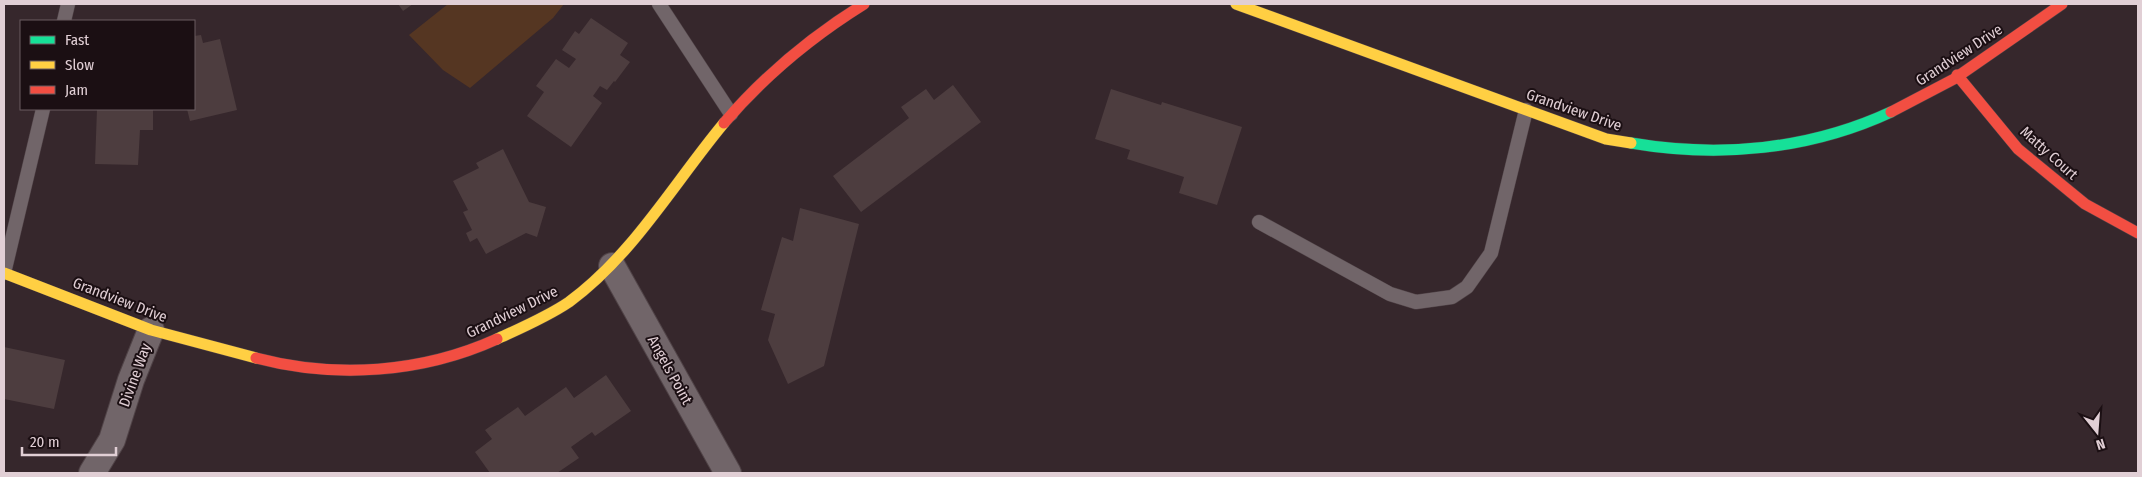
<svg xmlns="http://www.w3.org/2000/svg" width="2142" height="477" viewBox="0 0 2142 477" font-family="'Fira Sans Condensed',sans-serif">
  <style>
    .green { fill: #553622 }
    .building { fill: #4d3d3f }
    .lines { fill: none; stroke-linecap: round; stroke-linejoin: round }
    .lane-casing { stroke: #504347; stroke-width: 15 }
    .street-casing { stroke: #504347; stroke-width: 28 }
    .fast-casing { stroke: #504347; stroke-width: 12 }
    .slow-casing { stroke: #504347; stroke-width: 12 }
    .jam-casing { stroke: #504347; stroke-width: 12 }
    .lane { stroke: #716569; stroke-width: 14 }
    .street { stroke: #716569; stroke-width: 26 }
    .fast { stroke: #16e098; stroke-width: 11 }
    .slow { stroke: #ffcf43; stroke-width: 11 }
    .jam { stroke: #f24e42; stroke-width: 11 }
    .labels { text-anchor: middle; stroke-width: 4; stroke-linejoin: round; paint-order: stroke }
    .street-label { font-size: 15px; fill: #e1cfd5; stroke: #1b0f13 }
  </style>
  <rect width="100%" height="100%" fill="#36272c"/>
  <polygon class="green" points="448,4 564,4 553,18 470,88 443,70 409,35"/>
  <g class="building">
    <polygon points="398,4 413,4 403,11"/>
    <polygon points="591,18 628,43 620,55 630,62 615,82 614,81 607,90 600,86 593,96 602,103 571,147 527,116 544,92 536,86 556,59 569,68 576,59 562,50 575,31 579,34"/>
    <polygon points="201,35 203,43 220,39 237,110 190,121 187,109 194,109 194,36"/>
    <polygon points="953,85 981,122 861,212 833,176 909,118 901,107 926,89 934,100"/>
    <polygon points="1111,89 1161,105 1162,102 1242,127 1217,205 1179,193 1184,177 1127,159 1130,150 1095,139"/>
    <polygon points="97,109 153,109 153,130 140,130 138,165 95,164"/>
    <polygon points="503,149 529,202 546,207 537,237 526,233 486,254 477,238 470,242 466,233 472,230 463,212 468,210 453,181 479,168 476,163"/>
    <polygon points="800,208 859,224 824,366 788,384 768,340 775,314 761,310 782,237 793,241"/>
    <polygon points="4,347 65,360 54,409 4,399"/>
    <polygon points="606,375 631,411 595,436 592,432 571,447 579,458 557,473 490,473 475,452 492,439 485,430 518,407 525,416 566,387 574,398"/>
  </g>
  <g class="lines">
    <defs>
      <g id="lane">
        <polyline points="659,4 731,114"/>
        <polyline points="64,21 68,4"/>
        <polyline points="1259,222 1390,294 1416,302 1452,297 1467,287 1491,253 1526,110"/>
        <polyline points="4,273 43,109"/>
      </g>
      <g id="street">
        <polyline points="612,266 728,473"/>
        <polyline points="92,473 112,440 131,380 151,330"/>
      </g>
      <path id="fast" d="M1631,143c88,15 178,7 260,-31"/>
      <g id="slow">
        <polyline points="1236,4 1606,139 1631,143"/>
        <polyline points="4,273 151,330 256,358"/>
        <path d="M497,339c24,-11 50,-22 72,-37 64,-47 105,-119 155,-179"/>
      </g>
      <g id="jam">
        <polyline points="1957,75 2018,149 2085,204 2138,233"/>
        <polyline points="1891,112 1954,79 2062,4"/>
        <path d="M724,123c41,-48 87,-86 140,-119"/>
        <path d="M256,358c80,21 166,15 241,-19"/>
      </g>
    </defs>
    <use href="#lane" class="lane-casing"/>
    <use href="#street" class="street-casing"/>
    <use href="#fast" class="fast-casing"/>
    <use href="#slow" class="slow-casing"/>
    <use href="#jam" class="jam-casing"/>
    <use href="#lane" class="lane"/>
    <use href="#street" class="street"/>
    <use href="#fast" class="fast"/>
    <use href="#slow" class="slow"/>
    <use href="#jam" class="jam"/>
  </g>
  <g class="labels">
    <g class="street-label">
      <text transform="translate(1959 55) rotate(-33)" y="5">Grandview Drive</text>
      <text transform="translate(1574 110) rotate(19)" y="5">Grandview Drive</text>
      <text transform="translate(2049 153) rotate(42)" y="5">Matty Court</text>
      <text transform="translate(120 300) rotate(21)" y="5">Grandview Drive</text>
      <text transform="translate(512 312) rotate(-26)" y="5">Grandview Drive</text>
      <text transform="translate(670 370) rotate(61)" y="5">Angels Point</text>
      <text transform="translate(135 375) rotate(-70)" y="5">Divine Way</text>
    </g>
  </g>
  <rect width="2142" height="477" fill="none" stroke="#e1cfd5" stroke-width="10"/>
  <rect x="20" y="20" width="175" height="90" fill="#1b0f13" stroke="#6a5c61"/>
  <rect x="30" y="36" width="25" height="8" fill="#16e098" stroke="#6a5c61"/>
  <text x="65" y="45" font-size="15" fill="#e1cfd5">Fast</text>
  <rect x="30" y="61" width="25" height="8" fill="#ffcf43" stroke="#6a5c61"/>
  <text x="65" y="70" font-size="15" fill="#e1cfd5">Slow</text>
  <rect x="30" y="86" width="25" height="8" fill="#f24e42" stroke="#6a5c61"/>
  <text x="65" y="95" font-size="15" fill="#e1cfd5">Jam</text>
  <g transform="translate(2097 432) rotate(163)" stroke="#1b0f13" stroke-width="4" paint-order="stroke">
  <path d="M0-4L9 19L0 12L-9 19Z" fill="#e1cfd5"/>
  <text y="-8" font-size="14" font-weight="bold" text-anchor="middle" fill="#e1cfd5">N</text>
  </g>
  <path d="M22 447v8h94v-8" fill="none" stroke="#e1cfd5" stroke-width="2.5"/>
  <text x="30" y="447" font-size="15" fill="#e1cfd5" stroke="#1b0f13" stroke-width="4" paint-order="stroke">20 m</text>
</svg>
